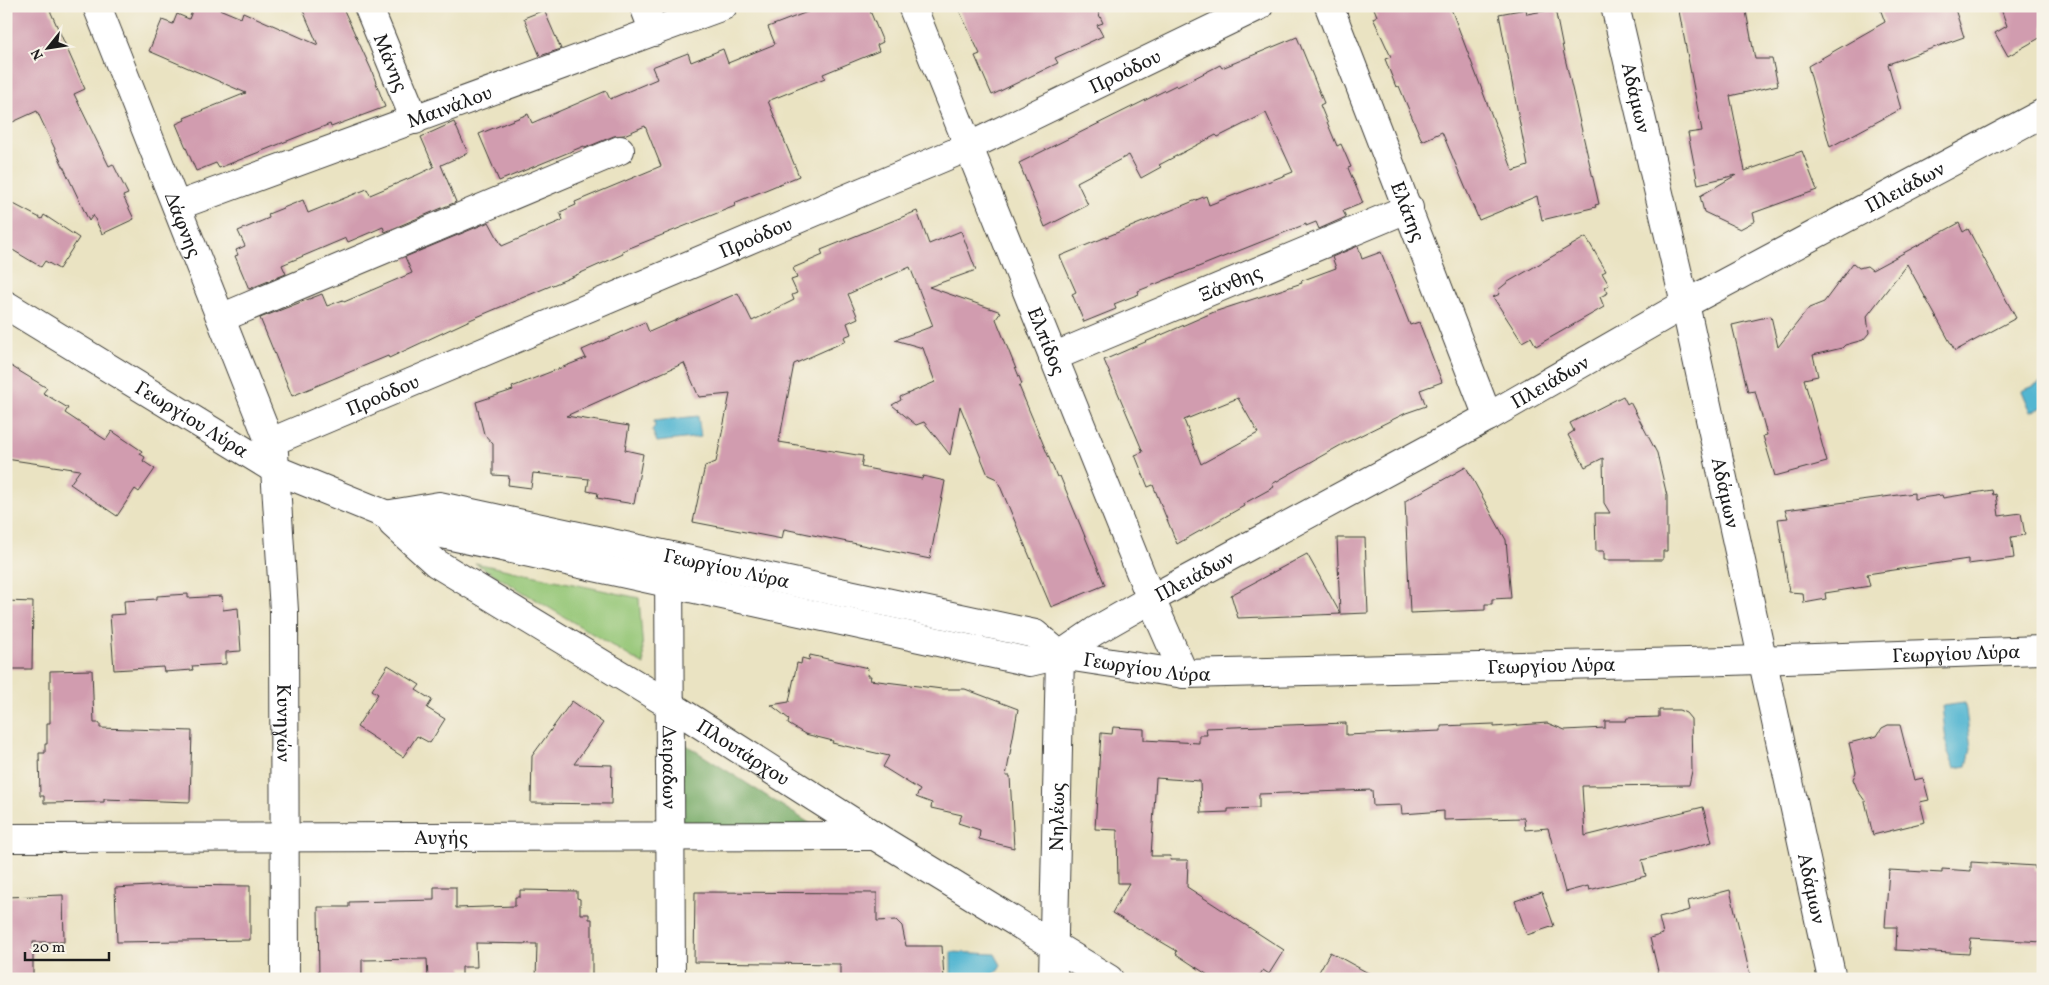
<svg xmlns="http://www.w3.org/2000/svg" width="2049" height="985" viewBox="0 0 2049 985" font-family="Vollkorn,serif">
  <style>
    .green { fill: #94c676; stroke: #587149 }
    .forest { fill: #77ab67; stroke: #4a6442 }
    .water { fill: #52b6d1; stroke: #376976 }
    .building { fill: #d19caf; fill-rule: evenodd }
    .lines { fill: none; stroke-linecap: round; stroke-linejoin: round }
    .street-casing { stroke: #3b3a35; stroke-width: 30 }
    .secondary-casing { stroke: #3b3a35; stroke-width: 30 }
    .street { stroke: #fff; stroke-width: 28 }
    .secondary { stroke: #fff; stroke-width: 28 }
    .labels { text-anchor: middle; stroke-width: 4; stroke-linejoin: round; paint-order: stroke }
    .street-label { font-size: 20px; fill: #1c1c1c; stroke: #f7f3e8 }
  </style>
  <rect width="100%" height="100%" fill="#f7f3e8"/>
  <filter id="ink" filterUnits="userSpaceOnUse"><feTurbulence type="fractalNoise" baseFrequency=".02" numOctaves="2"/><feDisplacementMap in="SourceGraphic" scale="10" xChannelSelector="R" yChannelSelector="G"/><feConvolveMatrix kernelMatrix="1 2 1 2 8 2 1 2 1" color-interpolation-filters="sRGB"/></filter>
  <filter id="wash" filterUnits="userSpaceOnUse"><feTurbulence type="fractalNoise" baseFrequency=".0096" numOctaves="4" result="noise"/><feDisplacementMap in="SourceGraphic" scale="20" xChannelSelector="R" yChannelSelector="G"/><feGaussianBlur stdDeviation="1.12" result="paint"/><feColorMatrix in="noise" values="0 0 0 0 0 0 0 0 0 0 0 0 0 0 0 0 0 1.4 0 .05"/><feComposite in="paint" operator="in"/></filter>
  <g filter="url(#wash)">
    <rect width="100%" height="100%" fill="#eae3c2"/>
    <polygon class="green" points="475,563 639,598 644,665"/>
    <polygon class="forest" points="680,741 814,826 674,833"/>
    <g class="water">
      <polygon points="2043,382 2043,407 2031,412 2022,391"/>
      <polygon points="698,416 701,437 657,442 652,430 655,426 654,421"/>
      <polygon points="1965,703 1971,749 1967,766 1955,768 1947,750 1942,706"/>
      <path d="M951,952l44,2 6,11c-6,18 -33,11 -50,11z"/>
    </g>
    <g id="blocks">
      <g class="building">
        <polygon points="6,6 48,6 85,89 74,94 109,166 113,164 128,194 123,196 134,219 102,234 93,215 89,221 37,111 6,125"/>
        <polygon points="194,6 212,6 241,18 243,12 318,45 301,6 342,6 371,69 385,107 331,127 330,124 219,168 216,163 196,171 176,124 185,120 184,118 246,93 149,51 162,20 173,24 177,14 189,19"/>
        <polygon points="823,6 868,6 883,42 877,45 879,51 823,74 825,78 768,101 799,176 734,203 735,206 622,251 623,254 574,276 472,319 389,358 388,356 292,396 260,318 322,294 327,306 343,300 344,302 412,273 405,257 489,222 502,246 563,220 560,212 576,205 575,202 661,166 645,126 624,135 614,136 585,148 584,146 499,181 479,134 528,114 532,123 606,91 610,99 657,79 652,67 688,53 691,62 723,49 728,63 775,44 768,27"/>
        <polygon points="957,6 1095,6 1103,23 1097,25 1103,36 1055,58 1058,63 992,95 975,56 980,54"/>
        <polygon points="1373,6 1450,6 1513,171 1528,166 1499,14 1526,9 1527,14 1555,9 1564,54 1599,204 1595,205 1596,207 1542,220 1537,196 1479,220 1442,132 1422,141 1399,86 1396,87 1385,59 1391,57 1373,18 1377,16"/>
        <polygon points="1678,6 1745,6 1755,59 1772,59 1778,85 1730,96 1745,171 1802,151 1817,190 1753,213 1755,221 1740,229 1704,212 1700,196 1736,175 1698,184 1688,133 1702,131"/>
        <polygon points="1879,6 1954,6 1964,37 1888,64 1901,109 1830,147 1808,66 1885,22"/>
        <polygon points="2000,6 2043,6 2043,36 2008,56 1995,33 2007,26"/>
        <polygon points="544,10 561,49 540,56 524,18"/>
        <polygon points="1297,37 1324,103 1320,105 1337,146 1341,144 1351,167 1348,168 1363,203 1343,211 1346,217 1319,229 1316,222 1306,226 1306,224 1138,291 1139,294 1114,304 1116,309 1084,322 1072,294 1076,292 1060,256 1206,196 1209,205 1293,172 1266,113 1218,137 1216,135 1159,165 1161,167 1141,178 1129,155 1077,182 1088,205 1045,227 1019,163 1176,85 1177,87 1220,65 1222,68"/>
        <polygon points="454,122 468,153 441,165 456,202 385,232 383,227 348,242 346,238 282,265 286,274 249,289 235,256 238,255 236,250 245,246 238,231 269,218 268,214 303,200 308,213 367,189 370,195 417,175 434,167 421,137"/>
        <polygon points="6,200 42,219 44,215 79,238 59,269 45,261 41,267 6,246"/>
        <polygon points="917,211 929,244 961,231 976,270 929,287 1001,312 996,319 1022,384 1019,386 1057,477 1060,476 1105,585 1051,607 997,479 988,475 960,406 950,455 924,422 916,425 892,405 901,400 900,397 935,382 923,348 895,340 933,326 910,267 848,294 858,318 847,323 851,334 844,337 846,341 794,364 779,442 863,456 861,467 922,479 923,476 945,481 930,559 784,529 782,539 693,522 705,466 716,462 730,394 699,397 684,363 566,416 629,426 625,450 643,454 634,504 597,498 598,493 587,491 589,479 533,473 531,488 508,485 509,476 493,475 493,444 484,434 476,402 513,390 512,387 586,358 582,350 645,322 649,332 738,293 752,321 794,300 792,295 797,293 791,280 797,278 793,268 823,255 821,250"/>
        <polygon points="1959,223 1963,232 1968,229 2016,318 1955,351 1907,264 1867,316 1869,333 1863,340 1845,345 1842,348 1813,355 1818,376 1804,379 1827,462 1775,476 1763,436 1767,435 1755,391 1748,392 1732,325 1771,316 1778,347 1809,308 1824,302 1853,263 1859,268 1867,266 1872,270"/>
        <polygon points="1586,237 1606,271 1602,273 1609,285 1605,287 1608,293 1600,297 1604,307 1536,346 1531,337 1522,342 1493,297 1500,294 1498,290 1508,282"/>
        <path d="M1358,246l4,13 19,-7 29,73 9,-3 23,60 -22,8 6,16 -20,7 -65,32 -69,39 2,3 -31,17 1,2 -67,38 -24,-59 -5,2 -13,-32 8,-3 -39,-92 110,-48 88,-29 -1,-2 35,-13 -4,-11zM1238,398l20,35 -57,31 -17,-44z"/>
        <polygon points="6,363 47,388 43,393 68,408 65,413 106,440 112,431 142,451 140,454 145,457 143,461 155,469 139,492 135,489 117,516 70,484 80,470 6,459"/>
        <polygon points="1623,396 1627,404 1630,402 1657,453 1667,496 1667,551 1663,551 1663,560 1604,560 1604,551 1596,551 1595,513 1610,513 1604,503 1603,458 1585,467 1568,435 1574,431 1570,423"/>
        <polygon points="1466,467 1506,540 1511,598 1492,599 1492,604 1485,604 1485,610 1410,613 1405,501"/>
        <polygon points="1992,490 1993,495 1996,494 1999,516 2021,513 2025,535 2011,537 2014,558 1968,564 1968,559 1867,574 1870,586 1825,593 1826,599 1804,603 1803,593 1789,592 1778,519 1788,518 1785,510 1914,493 1914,499 1942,495 1943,498"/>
        <polygon points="1337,538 1365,538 1368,613 1238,618 1231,595 1307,554 1340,613"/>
        <polygon points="188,594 188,598 222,596 223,610 238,608 241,651 226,652 226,664 192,666 193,670 164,672 163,667 114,670 110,615 125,614 124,601 157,599 157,596"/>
        <polygon points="6,601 33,602 32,669 6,669"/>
        <polygon points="810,655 868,668 867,676 871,676 870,680 942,689 965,689 1018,709 1006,776 1010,776 1014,848 979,839 980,830 958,823 962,815 931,808 932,803 916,797 920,790 883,767 889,756 832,743 833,741 805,734 788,724 789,719 771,705 789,702 797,663 801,664 802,658 809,660"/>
        <polygon points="388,665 420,685 416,690 432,700 427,708 445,719 430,743 417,736 403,757 357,727 378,694 372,690"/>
        <polygon points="92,670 94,723 100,723 100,728 192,731 190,802 104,799 104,802 44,803 44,796 40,796 39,753 45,753 45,744 47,744 47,723 50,723 50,671"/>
        <polygon points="572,701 603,723 574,764 612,765 611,804 531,803 532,756"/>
        <polygon points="1659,710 1679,710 1686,713 1691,719 1692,771 1689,785 1582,786 1585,836 1703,807 1712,842 1642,860 1646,876 1589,890 1588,886 1565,892 1548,828 1525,830 1524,818 1444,820 1444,811 1402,814 1401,805 1373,806 1372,790 1259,794 1259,808 1228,809 1228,812 1201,813 1200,781 1156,778 1151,856 1171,856 1170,860 1188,860 1187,887 1284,950 1269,974 1263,970 1257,979 1214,979 1176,954 1177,951 1112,913 1129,883 1118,883 1117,830 1095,829 1101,733 1112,734 1113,727 1144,729 1144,740 1199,743 1199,735 1207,735 1206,728 1346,723 1346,735 1441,731 1441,726 1494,724 1494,727 1547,723 1565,730 1605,728 1605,721 1626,721 1627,718 1659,717"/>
        <polygon points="1888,725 1900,725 1914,780 1923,778 1929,800 1920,802 1925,822 1873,835 1865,801 1858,791 1853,779 1856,772 1849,743 1877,736 1882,728"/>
        <polygon points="1971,862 2035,866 2035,870 2043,870 2043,942 1971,938 1969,954 1896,950 1897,927 1885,927 1889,870 1942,873 1942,869 1971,871"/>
        <polygon points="167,885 250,886 250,940 117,942 115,888"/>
        <polygon points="434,887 456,887 456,908 515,906 515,897 520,897 520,890 577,891 577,898 580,899 580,914 589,914 589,919 592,919 592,979 536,979 537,944 476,943 477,967 462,967 462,979 428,979 427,959 362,960 362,979 319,979 318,907 349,907 349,902 434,900"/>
        <polygon points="1730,890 1751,979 1660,979 1650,938 1663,934 1659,918 1690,910 1688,901"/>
        <polygon points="695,892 877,893 877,921 896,920 902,926 906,946 942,946 944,979 840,979 840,964 694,962"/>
        <polygon points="1542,892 1554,926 1527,935 1515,901"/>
        <polygon points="63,895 64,942 33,942 33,979 6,979 6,897"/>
        <polygon points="1330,952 1379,979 1315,979"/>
      </g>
    </g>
  </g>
  <g filter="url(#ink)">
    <use href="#blocks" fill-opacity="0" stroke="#3b3a35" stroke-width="1"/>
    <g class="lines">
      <defs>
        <g id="street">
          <path id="s1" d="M97,6l177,447 10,158 1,368"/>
          <path id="s2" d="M368,6l47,114"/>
          <polyline points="644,6 654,32"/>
          <path id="s3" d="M912,6l239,593 33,75"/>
          <path id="s4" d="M1329,6l159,411"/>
          <path id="s5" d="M177,206l546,-200"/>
          <polyline points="221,318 620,150"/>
          <path id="s6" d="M1053,357l356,-149"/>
          <path id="s7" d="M271,442l697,-295 291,-141"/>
          <path id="s8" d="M669,559l2,420"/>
          <path id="s9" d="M6,838l869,-2"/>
          <path id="s10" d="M1053,979l7,-324 35,-24 56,-32 337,-182 197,-113 358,-191"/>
        </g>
        <g id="secondary">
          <path id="s11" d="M1615,6l70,298 147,675"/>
          <path id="s12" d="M6,305l268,164 150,61 606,132 30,-7 124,19 545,-13 314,-11"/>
          <path id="s13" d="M385,515l54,-9 596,128 25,21"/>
          <path id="s14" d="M393,524l43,39 234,142 205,131 234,143"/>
        </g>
      </defs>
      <use href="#street" class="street-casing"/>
      <use href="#secondary" class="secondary-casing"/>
      <use href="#street" class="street"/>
      <use href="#secondary" class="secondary"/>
    </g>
  </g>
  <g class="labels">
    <g class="street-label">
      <text dy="7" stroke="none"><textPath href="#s2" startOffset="61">Μάνης</textPath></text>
      <text dy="7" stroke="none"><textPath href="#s7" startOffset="931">Προόδου</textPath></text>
      <text dy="7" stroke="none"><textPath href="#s11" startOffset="94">Αδάμων</textPath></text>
      <text dy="7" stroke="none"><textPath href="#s5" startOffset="290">Μαινάλου</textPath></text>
      <text dy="7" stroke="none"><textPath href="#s10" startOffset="1290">Πλειάδων</textPath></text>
      <text dy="7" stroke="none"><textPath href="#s4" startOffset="220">Ελάτης</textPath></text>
      <text dy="7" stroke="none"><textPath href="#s1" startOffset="235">Δάφνης</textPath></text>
      <text dy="7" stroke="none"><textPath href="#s7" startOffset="526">Προόδου</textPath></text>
      <text dy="7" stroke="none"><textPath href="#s6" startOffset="192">Ξάνθης</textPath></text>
      <text dy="7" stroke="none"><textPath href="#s3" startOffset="361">Ελπίδος</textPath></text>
      <text dy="7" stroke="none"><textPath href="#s10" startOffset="885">Πλειάδων</textPath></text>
      <text dy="7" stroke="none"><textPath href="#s7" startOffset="121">Προόδου</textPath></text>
      <text dy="7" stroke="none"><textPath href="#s12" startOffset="218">Γεωργίου Λύρα</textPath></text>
      <text dy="7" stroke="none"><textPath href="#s11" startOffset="499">Αδάμων</textPath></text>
      <text dy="7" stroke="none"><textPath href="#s13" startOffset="349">Γεωργίου Λύρα</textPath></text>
      <text dy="7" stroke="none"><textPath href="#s10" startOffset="480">Πλειάδων</textPath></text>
      <text dy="7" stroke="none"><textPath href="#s12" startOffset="2025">Γεωργίου Λύρα</textPath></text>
      <text dy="7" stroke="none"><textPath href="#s12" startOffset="1620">Γεωργίου Λύρα</textPath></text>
      <text dy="7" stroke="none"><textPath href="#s12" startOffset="1215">Γεωργίου Λύρα</textPath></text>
      <text dy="7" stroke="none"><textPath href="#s1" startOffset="751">Κυνηγών</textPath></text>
      <text dy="7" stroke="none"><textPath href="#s14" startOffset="419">Πλουτάρχου</textPath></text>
      <text dy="7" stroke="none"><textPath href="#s8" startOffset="208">Δειραδων</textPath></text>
      <text dy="7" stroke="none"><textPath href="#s10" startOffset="162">Νηλέως</textPath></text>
      <text dy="7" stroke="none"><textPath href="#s9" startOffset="435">Αυγής</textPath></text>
      <text dy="7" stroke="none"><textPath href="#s11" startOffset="904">Αδάμων</textPath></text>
    </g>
  </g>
  <rect width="2049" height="985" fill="none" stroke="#f7f3e8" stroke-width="25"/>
  <g transform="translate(48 48) rotate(240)" stroke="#f7f3e8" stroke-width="4" paint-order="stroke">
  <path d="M0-4L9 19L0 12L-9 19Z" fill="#1c1c1c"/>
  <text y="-8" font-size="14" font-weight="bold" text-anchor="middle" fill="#1c1c1c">N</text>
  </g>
  <path d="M25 952v8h84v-8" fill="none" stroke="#1c1c1c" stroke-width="2.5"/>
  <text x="32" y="952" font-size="15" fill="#1c1c1c" stroke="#f7f3e8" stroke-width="4" paint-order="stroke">20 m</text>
</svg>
